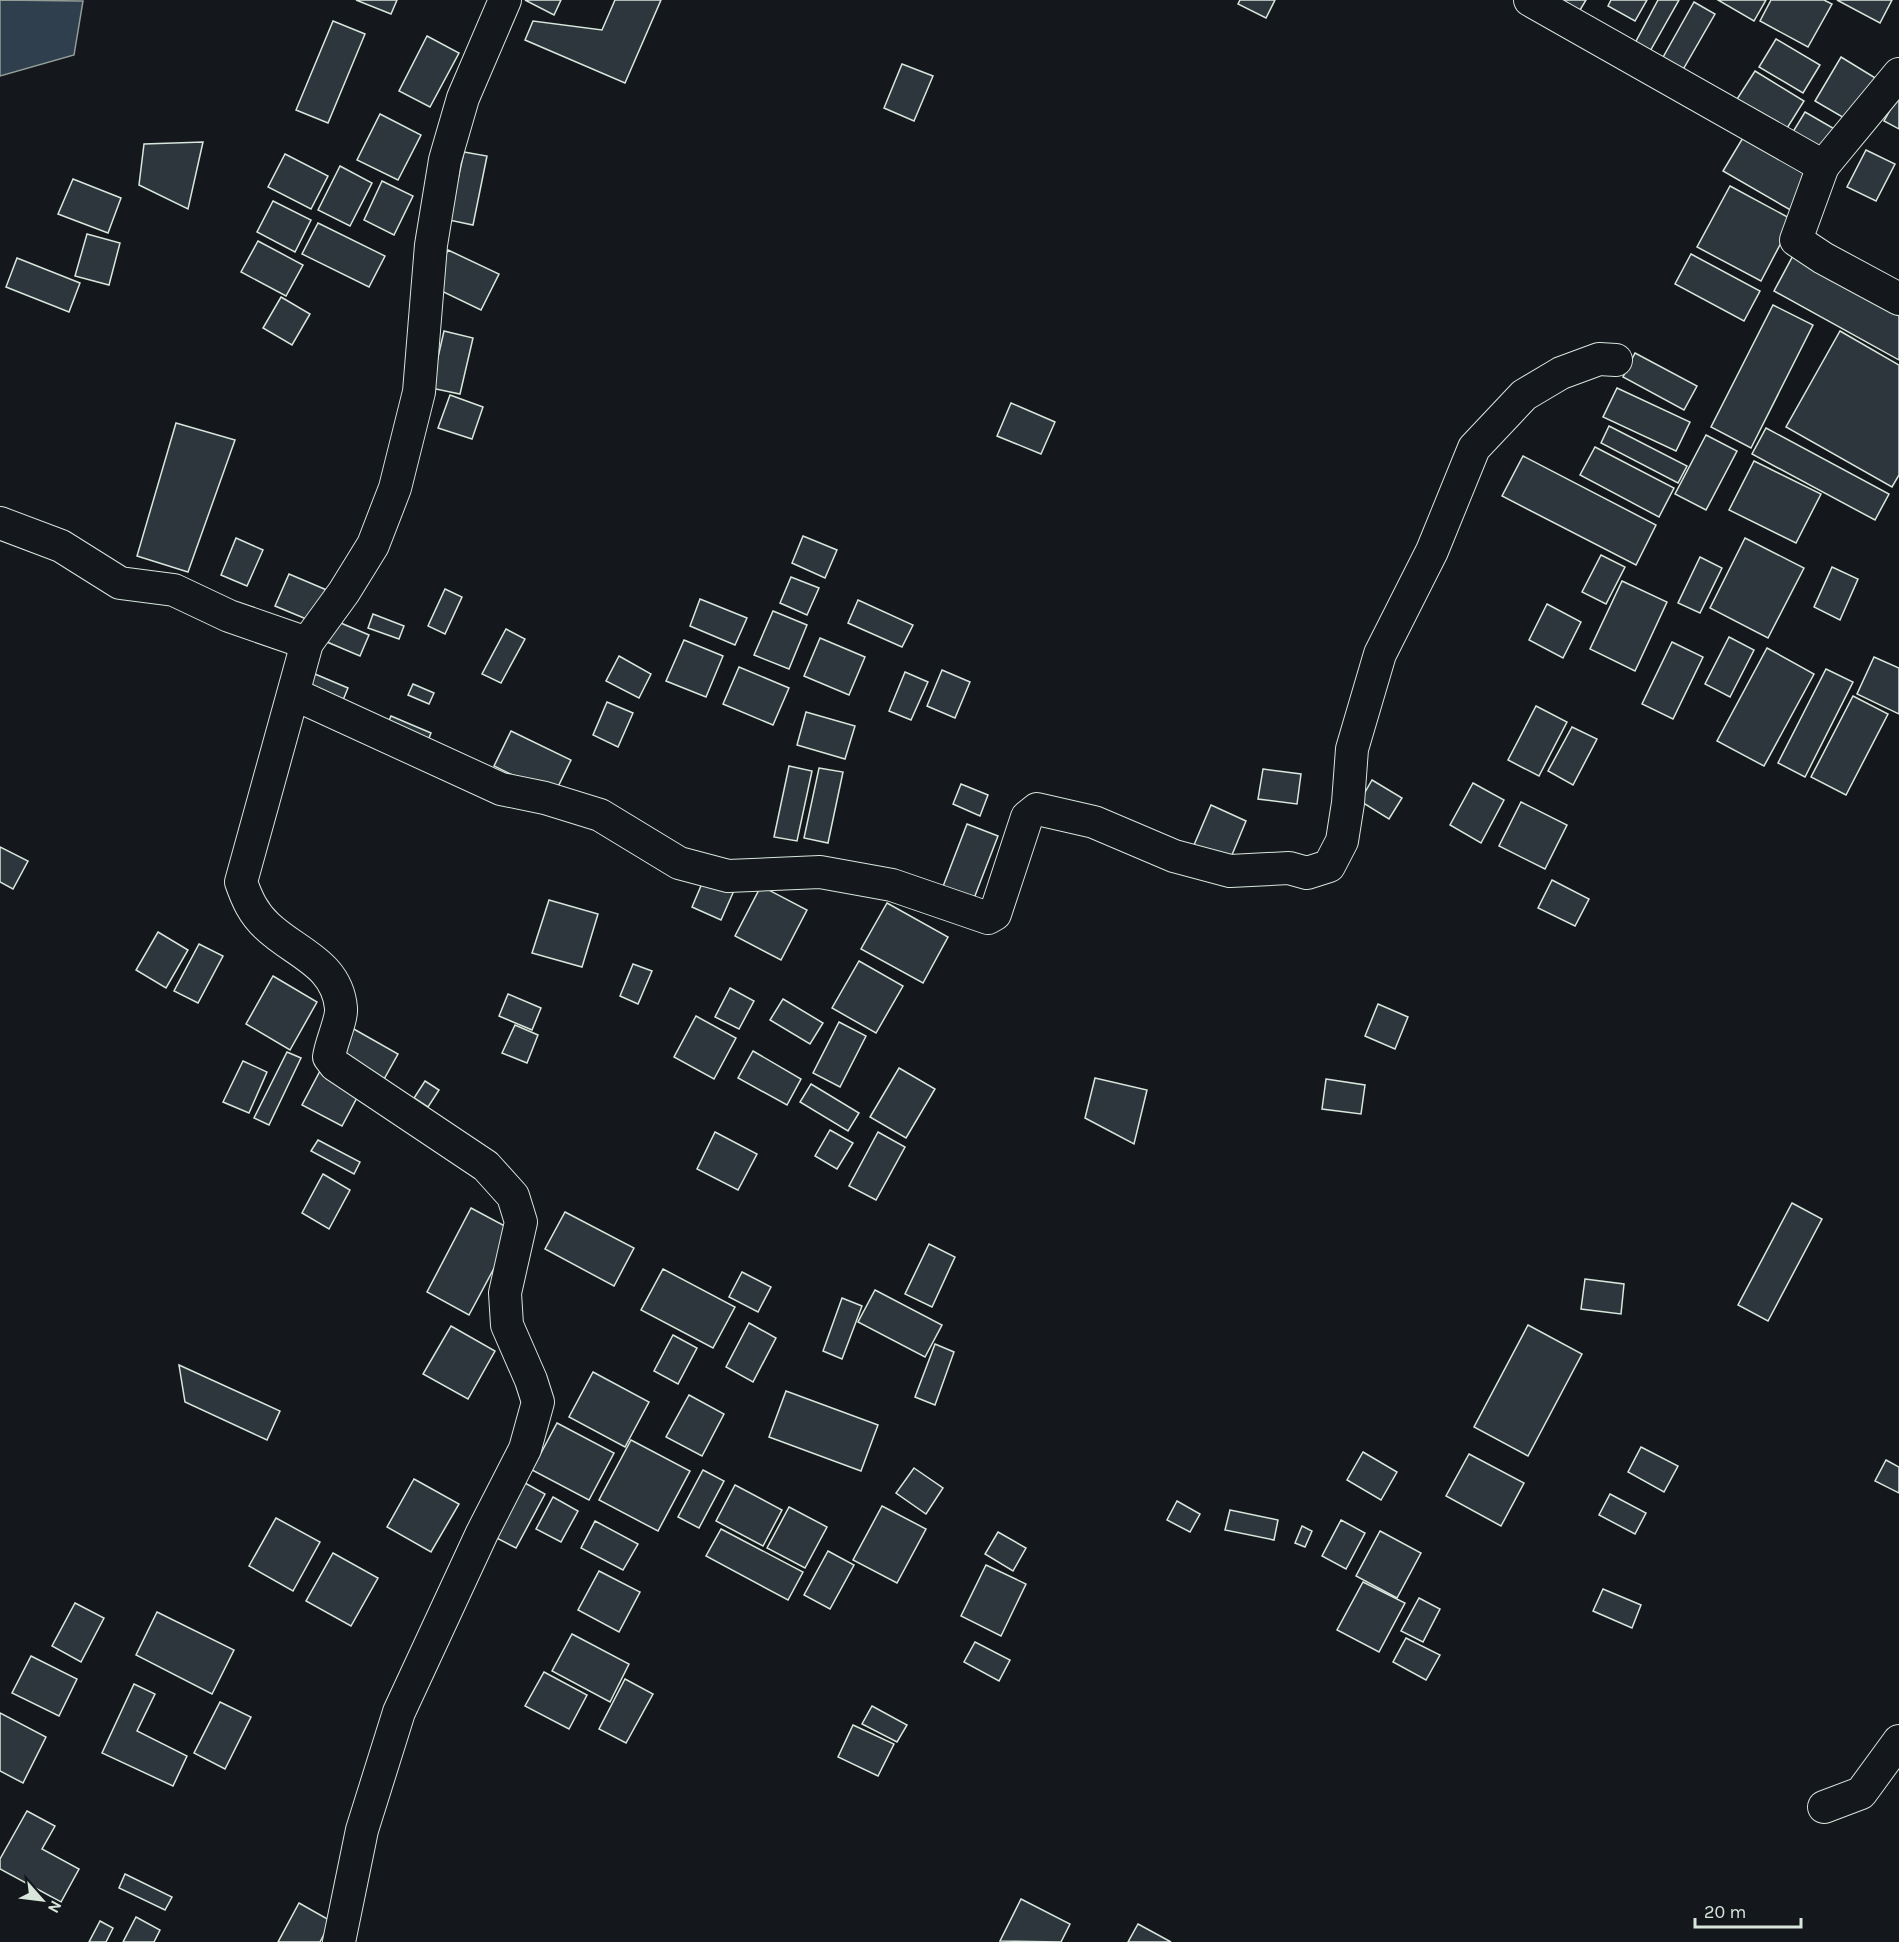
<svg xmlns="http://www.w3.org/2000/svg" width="1899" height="1942" viewBox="0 0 1899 1942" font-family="Karla,sans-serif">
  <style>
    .water { fill: #2f3f4d; stroke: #939e99; stroke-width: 1.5 }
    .building { fill: #2c363c; stroke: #d8e6dc; stroke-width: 1.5 }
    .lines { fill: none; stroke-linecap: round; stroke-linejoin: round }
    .minor-casing { stroke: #d8e6dc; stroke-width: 34 }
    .minor { stroke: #14181c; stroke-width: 32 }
  </style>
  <rect width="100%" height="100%" fill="#14181c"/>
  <polygon class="water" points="0,0 83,1 74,55 0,76"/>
  <g class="building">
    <polygon points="356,0 397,0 391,14"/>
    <polygon points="525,0 561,0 554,15"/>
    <polygon points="615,0 661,0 625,83 525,40 533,21 602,30"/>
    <polygon points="1240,0 1275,0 1266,18 1238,4"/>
    <polygon points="1563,0 1586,0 1577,15 1560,6"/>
    <polygon points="1611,0 1647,0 1635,21 1608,6"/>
    <polygon points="1658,0 1679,0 1649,53 1634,45"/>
    <polygon points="1718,0 1766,0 1754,21"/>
    <polygon points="1771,0 1824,0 1832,4 1808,47 1760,21"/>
    <polygon points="1837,0 1892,0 1880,23"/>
    <polygon points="1694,2 1715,14 1677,80 1657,68"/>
    <polygon points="333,21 365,34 328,123 296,110"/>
    <polygon points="427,36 459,53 430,107 399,91"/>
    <polygon points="1776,39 1820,65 1803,93 1759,67"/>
    <polygon points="1841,57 1877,79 1851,122 1815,101"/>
    <polygon points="902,64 933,76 914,121 884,108"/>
    <polygon points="1755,71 1804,101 1779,141 1730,110"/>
    <polygon points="1899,94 1899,129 1884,121"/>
    <polygon points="1805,112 1838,131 1821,160 1788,140"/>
    <polygon points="380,114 421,135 398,180 357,160"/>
    <polygon points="1747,131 1817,172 1794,212 1723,171"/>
    <polygon points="203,142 188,209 139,185 144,144"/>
    <polygon points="1866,150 1895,164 1876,201 1847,187"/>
    <polygon points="464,152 487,156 473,225 449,220"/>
    <polygon points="285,154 328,176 311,209 268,187"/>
    <polygon points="340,166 372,183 350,226 318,210"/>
    <polygon points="73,179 121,198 108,233 58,214"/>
    <polygon points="382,181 413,196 394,235 364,220"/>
    <polygon points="1730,186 1793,220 1761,281 1697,247"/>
    <polygon points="273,201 311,220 295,252 257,232"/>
    <polygon points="318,223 385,256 369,287 302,254"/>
    <polygon points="87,234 120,243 109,285 75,276"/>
    <polygon points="258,241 303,265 286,296 241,272"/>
    <polygon points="448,250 499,274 481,310 431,286"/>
    <polygon points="1796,250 1899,306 1899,360 1774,291"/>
    <polygon points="1691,254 1760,291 1744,321 1675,284"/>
    <polygon points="17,258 80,283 69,312 6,287"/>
    <polygon points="281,297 310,314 292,345 263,328"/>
    <polygon points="1773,305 1813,325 1751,448 1711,427"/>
    <polygon points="444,331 473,338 460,394 431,388"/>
    <polygon points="1840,331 1899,365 1899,475 1892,487 1786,427"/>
    <polygon points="1635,353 1697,386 1684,410 1623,377"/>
    <polygon points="1617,388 1690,422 1676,451 1603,417"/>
    <polygon points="450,395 483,407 472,439 438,428"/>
    <polygon points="1011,403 1055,422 1041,454 997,436"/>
    <polygon points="176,423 235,440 188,572 137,556"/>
    <polygon points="1609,426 1687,466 1678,483 1601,443"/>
    <polygon points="1766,428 1889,494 1875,520 1752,454"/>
    <polygon points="1706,435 1737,451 1706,510 1675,494"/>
    <polygon points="1595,447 1674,488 1659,517 1580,475"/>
    <polygon points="1523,456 1656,525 1636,565 1502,496"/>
    <polygon points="1754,461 1821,494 1796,543 1729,510"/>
    <polygon points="803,536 837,550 825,578 792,563"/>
    <polygon points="236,538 263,550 247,586 221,575"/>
    <polygon points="1745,538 1804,568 1768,638 1710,608"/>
    <polygon points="1601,555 1625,567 1606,604 1582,592"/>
    <polygon points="1700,557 1722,568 1700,613 1678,603"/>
    <polygon points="1832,567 1858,579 1840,620 1814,607"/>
    <polygon points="289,574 329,591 316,623 275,606"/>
    <polygon points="791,577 819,588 807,615 780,603"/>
    <polygon points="1622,581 1667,602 1635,671 1590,649"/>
    <polygon points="445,589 462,597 445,634 428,626"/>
    <polygon points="700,599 747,618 735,645 690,626"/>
    <polygon points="858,600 913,625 902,647 848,623"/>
    <polygon points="1547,604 1581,622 1563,658 1529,640"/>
    <polygon points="773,611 807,625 789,669 754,655"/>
    <polygon points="373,614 404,626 399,639 368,628"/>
    <polygon points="329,618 369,635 360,656 320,639"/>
    <polygon points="506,629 525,639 501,683 482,674"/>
    <polygon points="1729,637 1754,650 1730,697 1705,684"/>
    <polygon points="820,638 865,657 849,695 804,676"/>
    <polygon points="684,640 723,656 706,697 666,681"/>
    <polygon points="1672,642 1703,657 1673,719 1642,704"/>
    <polygon points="1767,648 1814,674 1764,766 1717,741"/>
    <polygon points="619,656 651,674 639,698 606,681"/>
    <polygon points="1874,657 1899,668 1899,714 1857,694"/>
    <polygon points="739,667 789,688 773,725 723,704"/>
    <polygon points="1826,669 1853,682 1805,777 1778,763"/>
    <polygon points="942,670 970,682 955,718 927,706"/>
    <polygon points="905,672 928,682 911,720 889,711"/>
    <polygon points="315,674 348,688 341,705 308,691"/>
    <polygon points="413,684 434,693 429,704 408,695"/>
    <polygon points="1853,696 1888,714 1846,795 1811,777"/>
    <polygon points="607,702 633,713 618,747 593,735"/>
    <polygon points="1536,706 1567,722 1539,776 1508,760"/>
    <polygon points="806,712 855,726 845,759 797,745"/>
    <polygon points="391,716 431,733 425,748 384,732"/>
    <polygon points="1572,727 1597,739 1573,785 1548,771"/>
    <polygon points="511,731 571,760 554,795 494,766"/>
    <polygon points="789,766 812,771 797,841 774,837"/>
    <polygon points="819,768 843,772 828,843 804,838"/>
    <polygon points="1263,769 1301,774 1297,804 1258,799"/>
    <polygon points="1372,780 1402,798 1389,819 1360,801"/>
    <polygon points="1473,783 1504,800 1481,843 1450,825"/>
    <polygon points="961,784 988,795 980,816 953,804"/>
    <polygon points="1521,802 1567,825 1545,869 1499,846"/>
    <polygon points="1211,805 1246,821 1227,867 1191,852"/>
    <polygon points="967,824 998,836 973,901 942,889"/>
    <polygon points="0,847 28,861 13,889 0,882"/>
    <polygon points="706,874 736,886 721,920 692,907"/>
    <polygon points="1552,880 1589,899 1575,926 1538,908"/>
    <polygon points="761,886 807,910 781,960 735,936"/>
    <polygon points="549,900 598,914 582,967 532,953"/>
    <polygon points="887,903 948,937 923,983 861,949"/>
    <polygon points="158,932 188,950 166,988 136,970"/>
    <polygon points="199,944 223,956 198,1003 174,991"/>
    <polygon points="859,961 903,986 876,1033 832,1008"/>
    <polygon points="633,964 652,971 638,1004 620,996"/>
    <polygon points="273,976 317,1002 290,1050 246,1024"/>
    <polygon points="730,988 754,1001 739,1029 715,1017"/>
    <polygon points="508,994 541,1008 532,1030 499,1016"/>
    <polygon points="783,999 823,1023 810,1044 770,1020"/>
    <polygon points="1378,1004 1408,1017 1395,1049 1365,1036"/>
    <polygon points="696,1016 736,1038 714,1079 674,1057"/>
    <polygon points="839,1022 866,1036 840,1087 813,1073"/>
    <polygon points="515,1025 538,1035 527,1063 502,1053"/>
    <polygon points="352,1028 398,1054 383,1081 337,1055"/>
    <polygon points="753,1051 801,1079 787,1105 738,1078"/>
    <polygon points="287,1052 301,1058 269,1125 254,1118"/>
    <polygon points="243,1061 267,1072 249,1113 223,1102"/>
    <polygon points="899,1068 935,1089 906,1138 870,1117"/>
    <polygon points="320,1071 360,1092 342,1126 302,1105"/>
    <polygon points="1095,1078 1147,1090 1134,1144 1085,1118"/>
    <polygon points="1326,1079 1365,1085 1361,1114 1322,1109"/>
    <polygon points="425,1081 439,1090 428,1107 414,1098"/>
    <polygon points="811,1084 859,1113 848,1131 800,1102"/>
    <polygon points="830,1130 853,1143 837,1169 815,1156"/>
    <polygon points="715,1132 757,1154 738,1190 697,1169"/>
    <polygon points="878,1132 905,1147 876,1200 849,1186"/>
    <polygon points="318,1140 360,1162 354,1174 311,1151"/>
    <polygon points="323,1174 350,1190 329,1229 302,1213"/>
    <polygon points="1792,1203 1822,1219 1768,1321 1738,1305"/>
    <polygon points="471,1208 514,1231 469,1315 427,1292"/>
    <polygon points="565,1212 634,1248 614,1286 545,1249"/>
    <polygon points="929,1244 955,1257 932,1307 905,1294"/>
    <polygon points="663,1269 735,1307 713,1348 641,1310"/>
    <polygon points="742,1272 771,1287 758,1312 729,1297"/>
    <polygon points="1585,1279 1624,1284 1621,1314 1581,1309"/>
    <polygon points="875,1290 942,1325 925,1357 858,1322"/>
    <polygon points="842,1298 862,1306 842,1359 823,1351"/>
    <polygon points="749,1323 776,1338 753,1382 726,1367"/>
    <polygon points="1528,1325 1582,1354 1528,1456 1474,1427"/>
    <polygon points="451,1326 495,1351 468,1399 423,1374"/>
    <polygon points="673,1335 697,1348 678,1384 654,1371"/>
    <polygon points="935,1344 954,1352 935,1405 915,1397"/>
    <polygon points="179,1365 280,1411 267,1440 185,1402"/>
    <polygon points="593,1372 649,1402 625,1447 569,1417"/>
    <polygon points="786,1391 878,1425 861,1471 769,1437"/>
    <polygon points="689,1395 724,1414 702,1456 666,1437"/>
    <polygon points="557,1423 614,1453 589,1500 532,1470"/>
    <polygon points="631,1440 690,1471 658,1531 599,1500"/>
    <polygon points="1641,1447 1678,1466 1664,1492 1628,1472"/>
    <polygon points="1363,1452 1397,1472 1381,1500 1347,1480"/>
    <polygon points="1469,1454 1524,1483 1501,1526 1446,1496"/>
    <polygon points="1886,1460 1899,1467 1899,1493 1875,1481"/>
    <polygon points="914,1468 943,1488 926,1514 896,1493"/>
    <polygon points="703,1470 724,1481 699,1528 678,1517"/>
    <polygon points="516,1478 545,1494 516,1548 487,1533"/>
    <polygon points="414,1479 459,1504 431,1552 387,1527"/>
    <polygon points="735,1485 782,1510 763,1546 716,1521"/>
    <polygon points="1610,1494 1646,1513 1635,1534 1599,1515"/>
    <polygon points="553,1497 578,1511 561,1542 536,1529"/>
    <polygon points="1177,1501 1200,1514 1190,1532 1167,1520"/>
    <polygon points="882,1506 926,1529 897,1583 853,1560"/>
    <polygon points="789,1507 827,1527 805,1568 767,1548"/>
    <polygon points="1230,1510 1278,1520 1274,1540 1225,1530"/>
    <polygon points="276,1518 320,1542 293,1591 249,1566"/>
    <polygon points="1341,1520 1365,1533 1346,1569 1322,1556"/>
    <polygon points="595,1521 638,1544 623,1570 581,1548"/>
    <polygon points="1302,1526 1312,1531 1305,1547 1295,1543"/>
    <polygon points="721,1529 803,1572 788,1600 706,1556"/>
    <polygon points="1380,1531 1421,1553 1397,1598 1356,1576"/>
    <polygon points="998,1532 1026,1548 1013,1571 985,1554"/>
    <polygon points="828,1551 854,1565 830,1609 804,1595"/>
    <polygon points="333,1553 378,1578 351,1626 306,1601"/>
    <polygon points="986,1565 1026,1584 1001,1636 961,1616"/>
    <polygon points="599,1571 640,1592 619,1632 578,1610"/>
    <polygon points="1363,1582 1405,1603 1379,1652 1337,1630"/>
    <polygon points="1603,1589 1641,1605 1632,1628 1593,1611"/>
    <polygon points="1419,1598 1440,1609 1423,1642 1401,1631"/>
    <polygon points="75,1603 104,1618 81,1662 52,1646"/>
    <polygon points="157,1612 234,1650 212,1694 136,1655"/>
    <polygon points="572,1634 629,1664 610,1702 552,1671"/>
    <polygon points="1406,1638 1440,1655 1426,1680 1393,1662"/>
    <polygon points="975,1642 1010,1660 999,1681 964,1662"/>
    <polygon points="31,1656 77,1679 59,1716 12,1693"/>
    <polygon points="544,1672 587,1695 569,1729 525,1706"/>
    <polygon points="625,1679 653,1694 626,1743 599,1729"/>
    <polygon points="134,1684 155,1694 137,1731 187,1756 173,1786 102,1753"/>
    <polygon points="220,1702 251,1717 225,1769 194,1753"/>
    <polygon points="872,1706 907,1725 897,1742 862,1724"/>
    <polygon points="0,1713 46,1737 23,1783 0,1771"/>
    <polygon points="853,1725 894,1744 878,1776 838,1757"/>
    <polygon points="27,1811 55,1826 42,1849 79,1869 61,1902 0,1869 0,1859"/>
    <polygon points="125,1874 172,1897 165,1910 119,1888"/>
    <polygon points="1021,1899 1070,1924 1061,1942 1000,1941"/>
    <polygon points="299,1903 331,1921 320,1942 278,1942"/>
    <polygon points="136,1917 160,1930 154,1942 123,1942"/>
    <polygon points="100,1921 113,1928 106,1942 89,1942"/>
    <polygon points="1138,1924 1171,1942 1128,1942"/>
  </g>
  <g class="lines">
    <defs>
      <g id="minor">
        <polyline points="1530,0 1823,166 1899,74"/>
        <polyline points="1823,166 1796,240 1823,258 1899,299"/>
        <polyline points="0,523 61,546 120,583 174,590 229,616 307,643"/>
        <polyline points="294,694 501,789 545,798 600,815 679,863 728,876 820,872 892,885 988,918 995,914 1027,817 1037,809 1094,822 1174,856 1230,871 1289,868 1307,873 1329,866 1342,841 1348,803 1352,749 1380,654 1432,551 1474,448 1524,395 1561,373 1599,359 1616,360"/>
        <polyline points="1824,1807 1861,1793 1899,1741"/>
        <path d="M339,1942l23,-112 37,-118 83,-179 43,-84 13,-47 -7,-22 -24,-55 -2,-32 16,-71 -8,-26 -27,-30 -151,-101 -6,-8c2,-15 13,-37 12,-49 -4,-45 -46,-55 -74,-82 -14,-13 -20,-27 -26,-44l66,-239 37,-51 29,-47 22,-57 24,-96 12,-147 14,-85 18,-62 42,-98"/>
      </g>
    </defs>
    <use href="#minor" class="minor-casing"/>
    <use href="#minor" class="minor"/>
  </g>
  <g transform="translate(42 1900) rotate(118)" stroke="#14181c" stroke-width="4.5" paint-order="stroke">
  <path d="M0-4.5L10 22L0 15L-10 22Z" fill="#d8e6dc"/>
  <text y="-9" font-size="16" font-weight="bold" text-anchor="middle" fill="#d8e6dc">N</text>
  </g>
  <path d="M1695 1918v9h106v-9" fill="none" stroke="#d8e6dc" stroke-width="3"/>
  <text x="1704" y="1918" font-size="18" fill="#d8e6dc" stroke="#14181c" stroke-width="4.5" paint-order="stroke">20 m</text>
</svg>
